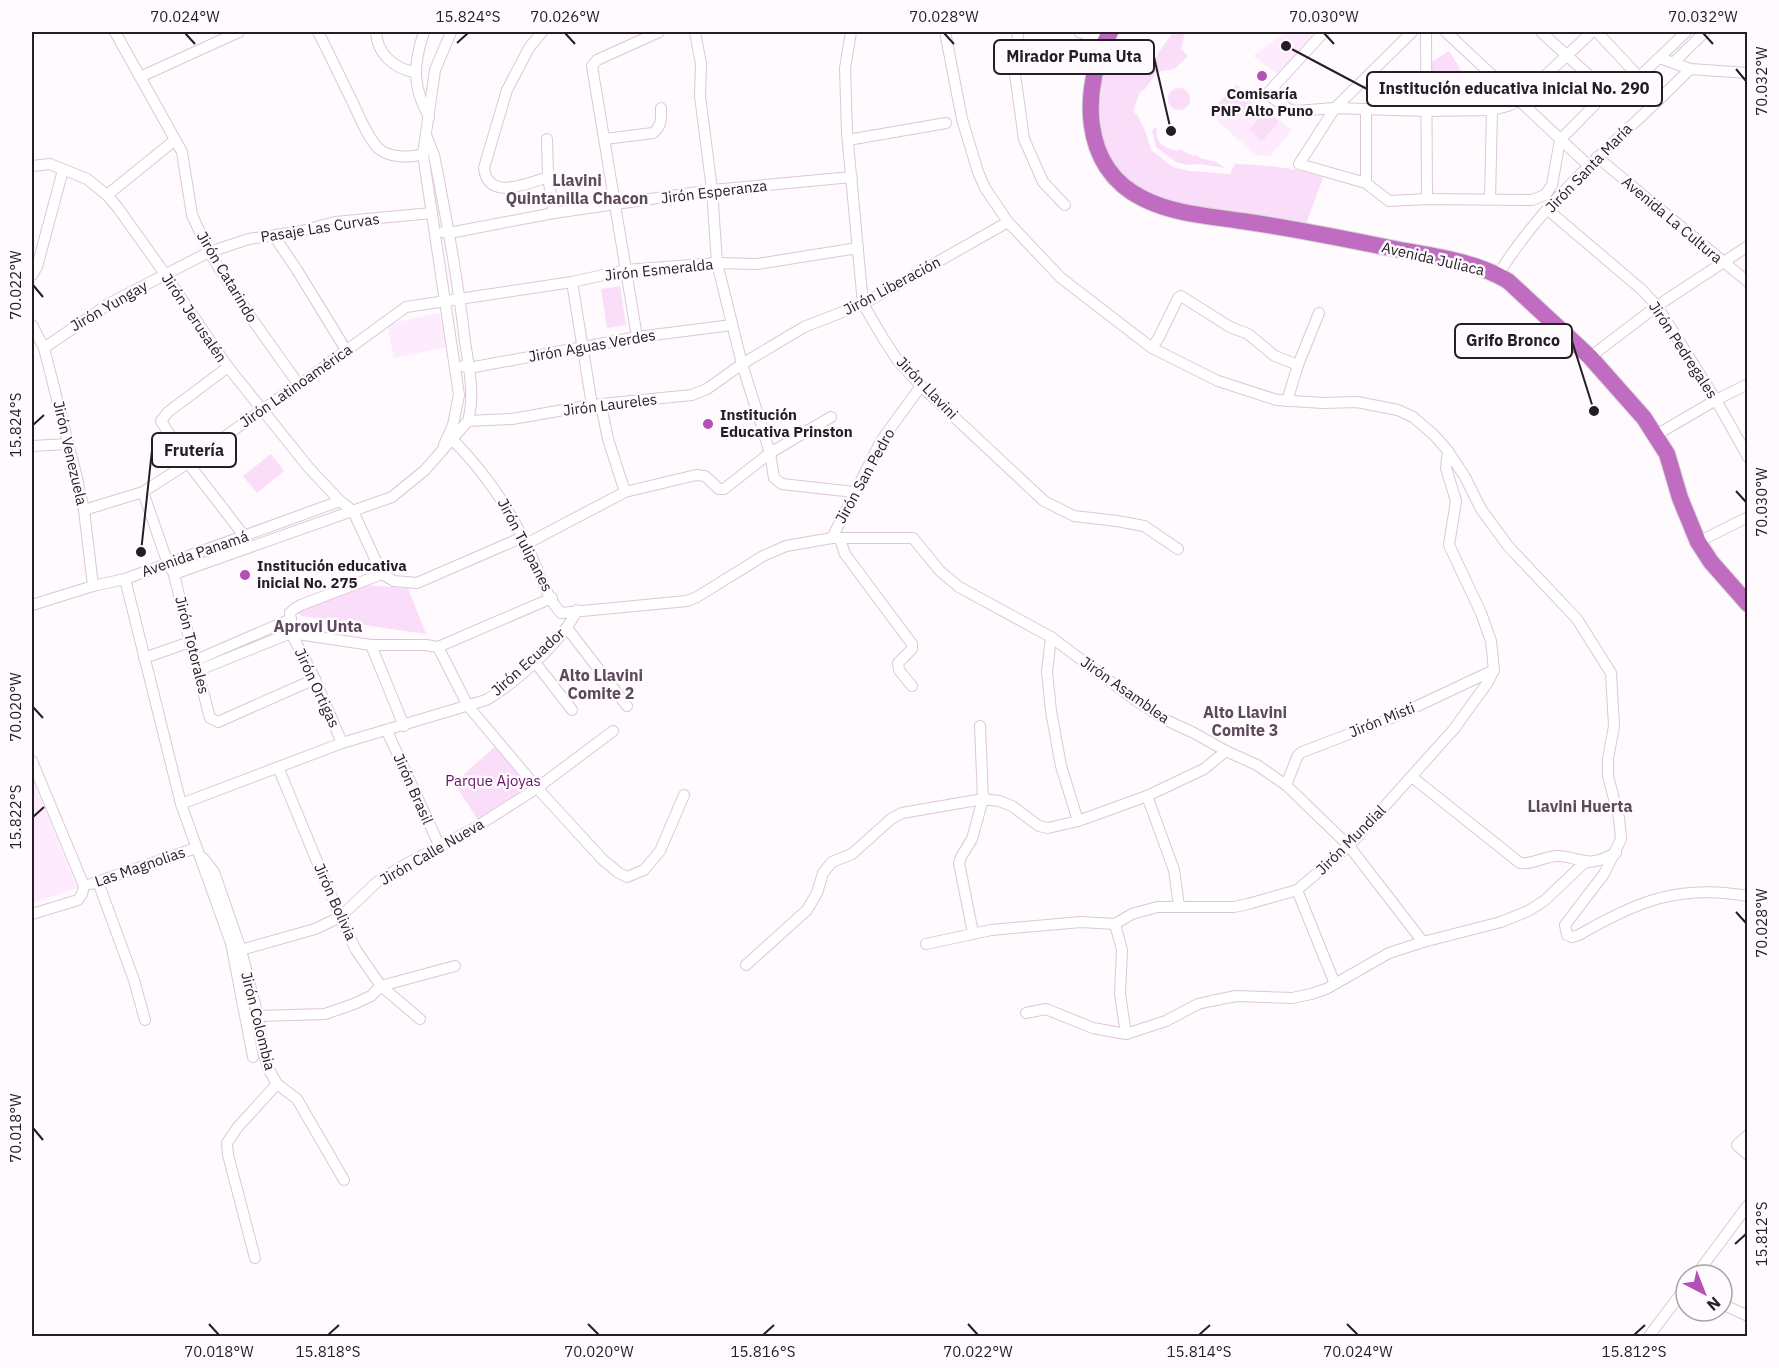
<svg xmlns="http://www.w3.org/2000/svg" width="1779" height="1368" viewBox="0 0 1779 1368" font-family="'IBM Plex Sans',sans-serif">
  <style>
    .built { fill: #ffebfe }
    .green { fill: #faddf9 }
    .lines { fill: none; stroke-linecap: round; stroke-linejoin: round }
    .minor-casing { stroke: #dac8da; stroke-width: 12 }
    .highway-casing { stroke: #d8d6d8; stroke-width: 18 }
    .minor { stroke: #fff; stroke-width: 10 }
    .highway { stroke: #bf6cc1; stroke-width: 16 }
    .ticks { fill: none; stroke: #241d24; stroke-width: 2 }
    .poi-dot { fill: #b34fb5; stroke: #fefafe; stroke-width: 2 }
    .labels { text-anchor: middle; stroke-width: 5; stroke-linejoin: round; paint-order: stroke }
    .poi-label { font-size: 15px; font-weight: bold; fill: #241d24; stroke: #fefafe; text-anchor: start }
    .street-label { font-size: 15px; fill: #241d24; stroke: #fefafe }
    .park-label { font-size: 15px; fill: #661269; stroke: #fefafe }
    .neighbourhood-label { font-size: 16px; font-weight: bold; fill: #5a4a5a; stroke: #fefafe }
    .leader { fill: none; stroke: #241d24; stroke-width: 2 }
    .callout-dot { fill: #241d24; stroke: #fefafe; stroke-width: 2 }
    .callout { fill: #fefafe; stroke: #241d24; stroke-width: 2 }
    .callout-label { font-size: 16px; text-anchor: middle; font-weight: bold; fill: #241d24 }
    .neatline { fill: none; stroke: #241d24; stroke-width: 2 }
    .ticks-label { font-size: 15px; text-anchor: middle; fill: #241d24 }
  </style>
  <rect width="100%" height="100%" fill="#fefafe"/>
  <g class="built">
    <polygon points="1286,32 1307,32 1314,37 1279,75 1253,56"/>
    <polygon points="1236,84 1292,130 1272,154 1268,156 1255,155 1208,112"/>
    <polygon points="439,313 447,347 394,358 387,324"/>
    <polygon points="32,778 77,888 32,903"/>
  </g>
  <g class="green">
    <path d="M1173,32h12l-4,17 7,7 -14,13 -17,3 -12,17 -5,3 -7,19 5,5 8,17 5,17 22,17 16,4 41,3 5,-10c28,1 62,3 88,14l-20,54 -139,-29 -30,-16 -28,-33 -12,-34 15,-82 40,28z"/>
    <polygon points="1449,51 1472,88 1450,102 1427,65"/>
    <polygon points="1236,86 1253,100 1236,118 1219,103"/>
    <circle cx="1179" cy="99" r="11"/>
    <polygon points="1266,110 1279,122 1262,141 1249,130"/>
    <path d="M1157,127c-3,17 8,21 21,24l1,-2 15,7 1,-2 5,4 16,4 9,6 -26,-4 -11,1 -12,-3 -20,-15 -4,-17z"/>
    <polygon points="620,286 626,325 607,328 601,289"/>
    <polygon points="271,454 284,471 257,493 243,476"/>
    <polygon points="364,585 408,588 426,634 302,616 298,613 300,609"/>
    <polygon points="498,744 532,783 478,820 454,783"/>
  </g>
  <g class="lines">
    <defs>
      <g id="minor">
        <polyline points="115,32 182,152 192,215 209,252 252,319 299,385"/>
        <path d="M318,32c12,23 23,47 35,71 7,15 14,33 25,45 10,10 32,10 45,6"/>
        <path d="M376,32c1,21 17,36 38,40"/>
        <path d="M424,32c-11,33 -12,54 5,85"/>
        <path d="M542,32l-13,16 -22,42 -23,78c4,34 44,15 64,9"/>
        <polyline points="695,32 701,64 700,96 712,190 717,263 742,364 770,453 774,478 782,484 854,492"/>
        <polyline points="851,32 845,68 847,133 863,304 883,338 898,361 921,386 1044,501 1074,516 1117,521 1144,526 1178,549"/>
        <path d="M945,32l17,87 16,53 7,16 23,34 53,56 91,70 66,33 59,19 46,3 34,-1 41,8 15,7 21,18 14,16 17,26 16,32 27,37 69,73 34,54 3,53 -6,33v17l11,42 2,21 -17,35 -39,51 2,10 5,2 7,-2c58,-34 100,-51 169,-39"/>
        <polyline points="1018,32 1015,74 1024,139 1043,182 1065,205"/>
        <polyline points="1079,32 1105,41"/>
        <polyline points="1324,32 1267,94 1290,110 1295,111 1335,108 1426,111 1492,110 1508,106 1518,101 1592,32"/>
        <polyline points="1412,32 1335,108 1299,164 1366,183 1389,201 1427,199 1532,200 1545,195 1552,185 1560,140 1620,79"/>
        <polyline points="1426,32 1427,199"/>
        <polyline points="1446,32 1589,166"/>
        <polyline points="1541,32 1607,92"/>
        <polyline points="1597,32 1639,77 1662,96"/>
        <polyline points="1660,58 1690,69 1748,73"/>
        <polyline points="1674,62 1705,32"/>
        <polyline points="140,77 239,32"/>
        <polyline points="1639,77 1686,32"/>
        <polyline points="547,139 548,177 554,213"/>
        <path d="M605,139l48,-6c9,-7 8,-14 8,-25"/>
        <polyline points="848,140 946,123"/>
        <polyline points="1597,157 1748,282"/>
        <polyline points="32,166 50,164 87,179 107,195 118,208 165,274 228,367 309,468 340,501"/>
        <polyline points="1366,183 1366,109"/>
        <polyline points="107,195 175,140"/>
        <polyline points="1490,199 1492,110"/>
        <polyline points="1548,210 1641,289 1657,306 1716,400 1748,457"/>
        <polyline points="443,232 449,233 554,213 712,190 852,177"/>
        <polyline points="274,236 297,270 346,350"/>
        <polyline points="32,275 37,267 63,170"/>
        <path d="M1498,275c49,-81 127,-139 192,-206"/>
        <polyline points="572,282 592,405"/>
        <polyline points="32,325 44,348 76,474 84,510 93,586"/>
        <polyline points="637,337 592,66 597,60 659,32"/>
        <polyline points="44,348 110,303 209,252 249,239 301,231 335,222 432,213"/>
        <polyline points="1152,348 1159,337 1178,298 1181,296 1230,327 1248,334 1275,356 1298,365"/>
        <polyline points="1590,357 1657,306 1748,246"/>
        <polyline points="463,366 469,368 637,337 732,325"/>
        <polyline points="228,367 168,412 161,421 188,463 245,537"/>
        <polyline points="1287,401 1298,365 1319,313"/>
        <polyline points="601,405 608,439 625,492"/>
        <polyline points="468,421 512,419 592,405 692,395 707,389 742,364 804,327 863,304 1008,222"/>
        <polyline points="1656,435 1716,400 1748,384"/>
        <path d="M453,440c31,32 52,62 72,102 11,21 20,54 36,71l126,-12 10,-4 66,-41 23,-10 46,-8h81l27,33 19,16 92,50 84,63 31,20 28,13 32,18 31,14 29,20 63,61 74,96"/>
        <polyline points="444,445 453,425 459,395 423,154 435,70 451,32"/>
        <polyline points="32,446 69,444"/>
        <polyline points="143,492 168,564 174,574 190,642 210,718 218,722 315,679"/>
        <polyline points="84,510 143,492 188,463 263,409 299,385 406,307 572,282 626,270 717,263 757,264 858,248"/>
        <polyline points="832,538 881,441 921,386"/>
        <polyline points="840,539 845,554 912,644 912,649 898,663 899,670 912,686"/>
        <polyline points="1698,542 1748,517"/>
        <polyline points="526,544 625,492 696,475 705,476 719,489 724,489 770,453 831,417"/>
        <path d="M174,574l218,-77 33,-27 43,-49c7,-26 1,-53 -3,-79 -7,-63 -19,-125 -31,-187l-8,-20"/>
        <polyline points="125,579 181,804 231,943 253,1057"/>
        <polyline points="32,605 93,586 125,579 340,501 353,511 382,574 394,581 417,583 523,537"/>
        <polyline points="567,628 627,706"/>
        <polyline points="1051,637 1047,672 1051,711 1061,766 1078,821"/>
        <polyline points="371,645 404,726"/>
        <polyline points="438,647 468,706 537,788 603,860 619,873 627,877 644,870 660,851 684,795"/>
        <polyline points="144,658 190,642"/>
        <polyline points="196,660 291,619"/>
        <polyline points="534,661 572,710"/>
        <polyline points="199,670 291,633 371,645 426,645 438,647 552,598"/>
        <polyline points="387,731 440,847"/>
        <polyline points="342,743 315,679 291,633 290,613 294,609 301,605 382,574"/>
        <polyline points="32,761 84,886"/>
        <polyline points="278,767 340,917 356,950 381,986 420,1019"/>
        <path d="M1412,777l108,86c13,2 24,-7 38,-7 9,0 19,4 29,5"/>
        <polyline points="1286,785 1298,755 1302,752 1394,717 1494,670"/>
        <polyline points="1147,796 1174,870 1179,906"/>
        <path d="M181,804l161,-61 144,-43c29,-17 77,-59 91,-90"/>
        <polyline points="203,858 214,872 241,950 258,1016 262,1047 268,1068 277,1084 297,1099 344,1180"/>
        <polyline points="98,882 134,980 145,1020"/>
        <polyline points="91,884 196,848"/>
        <polyline points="1297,890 1335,984"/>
        <polyline points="32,914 78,900 82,894 84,886"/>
        <polyline points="1115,924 1122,950 1120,994 1126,1034"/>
        <polyline points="973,933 959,863 961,857 972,839 983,799 980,726"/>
        <polyline points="926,944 991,930 1081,922 1115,924 1132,914 1157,907 1234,907 1248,904 1297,890 1349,846 1454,729 1488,682 1494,670 1491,641 1481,613 1449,545 1456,501 1446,468 1448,451"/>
        <polyline points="241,950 315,929 340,917 377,882 404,865 473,829 537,788 613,731"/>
        <polyline points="746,965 807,910 817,893 823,873 832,862 852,854 891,819 902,813 983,799 999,801 1012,806 1039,826 1048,828 1078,821 1147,796 1204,769 1226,751"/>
        <polyline points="1026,1013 1046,1009 1093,1028 1126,1034 1166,1021 1198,1004 1211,1001 1236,996 1292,998 1311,994 1326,989 1389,953 1423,942 1501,922 1528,911 1544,901 1584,863 1600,860 1616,853"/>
        <polyline points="258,1016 325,1014 354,1004 371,996 381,986 455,966"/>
        <polyline points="1748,1135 1737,1145 1748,1155"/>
        <polyline points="255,1258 228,1155 227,1143 237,1128 277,1084"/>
        <polyline points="1696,1275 1748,1205"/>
        <polyline points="1722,1304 1748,1316"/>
        <polyline points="1649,1336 1686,1287"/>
      </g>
      <path id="highway" d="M1110,32c-29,55 -31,136 34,167 30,15 65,17 98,22 49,7 99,17 148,27 40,8 83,12 118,33l82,76 54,61 23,36 13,44 18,44 13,20 37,42"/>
    </defs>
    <use href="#minor" class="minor-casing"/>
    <use href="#highway" class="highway-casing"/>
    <use href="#minor" class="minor"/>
    <use href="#highway" class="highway"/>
  </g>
  <path class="ticks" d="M185,33l10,11M565,33l10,11M944,33l10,11M1324,33l10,11M1703,33l10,11M457,43l11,-10M1736,69l10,12M33,285l10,12M33,425l11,-10M1736,491l10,11M33,707l10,11M33,817l11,-10M1736,912l10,11M33,1128l10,12M1735,1244l11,-10M209,1324l10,11M588,1324l11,11M968,1324l10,11M1347,1324l11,11M328,1335l11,-10M763,1335l11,-10M1199,1335l11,-10M1634,1335l11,-10"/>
  <g class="poi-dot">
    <circle cx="1262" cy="76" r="6"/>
    <circle cx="708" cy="424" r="6"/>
    <circle cx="245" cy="575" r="6"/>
  </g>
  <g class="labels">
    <g class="poi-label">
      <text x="1262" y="99" text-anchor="middle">Comisaría<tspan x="1262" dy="17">PNP Alto Puno</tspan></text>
      <text x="720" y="420">Institución<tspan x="720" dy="17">Educativa Prinston</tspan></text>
      <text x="257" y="571">Institución educativa<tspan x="257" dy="17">inicial No. 275</tspan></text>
    </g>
    <g class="street-label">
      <text transform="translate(1589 168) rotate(-46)" y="5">Jirón Santa María</text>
      <text transform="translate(714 192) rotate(-7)" y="5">Jirón Esperanza</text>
      <text transform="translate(1672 220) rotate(40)" y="5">Avenida La Cultura</text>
      <text transform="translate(320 228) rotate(-9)" y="5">Pasaje Las Curvas</text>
      <text transform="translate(1433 259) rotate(13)" y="5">Avenida Juliaca</text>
      <text transform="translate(659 270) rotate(-6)" y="5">Jirón Esmeralda</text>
      <text transform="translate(227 277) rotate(59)" y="5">Jirón Catarindo</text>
      <text transform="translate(892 286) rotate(-28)" y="5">Jirón Liberación</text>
      <text transform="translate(109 306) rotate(-30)" y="5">Jirón Yungay</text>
      <text transform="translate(194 318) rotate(56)" y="5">Jirón Jerusalén</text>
      <text transform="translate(592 346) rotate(-10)" y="5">Jirón Aguas Verdes</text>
      <text transform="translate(1683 350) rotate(57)" y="5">Jirón Pedregales</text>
      <text transform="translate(296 386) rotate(-35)" y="5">Jirón Latinoamérica</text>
      <text transform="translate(927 388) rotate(46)" y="5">Jirón Llavini</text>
      <text transform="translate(610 405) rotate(-7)" y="5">Jirón Laureles</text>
      <text transform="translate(70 453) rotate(77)" y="5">Jirón Venezuela</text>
      <text transform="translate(865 476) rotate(-61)" y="5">Jirón San Pedro</text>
      <text transform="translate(525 545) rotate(63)" y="5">Jirón Tulipanes</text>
      <text transform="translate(195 554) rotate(-19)" y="5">Avenida Panamá</text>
      <text transform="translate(192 645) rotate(76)" y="5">Jirón Totorales</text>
      <text transform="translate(528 662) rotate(-42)" y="5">Jirón Ecuador</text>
      <text transform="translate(317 688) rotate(65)" y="5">Jirón Ortigas</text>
      <text transform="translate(1125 690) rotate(35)" y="5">Jirón Asamblea</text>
      <text transform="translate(1382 720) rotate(-22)" y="5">Jirón Misti</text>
      <text transform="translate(413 789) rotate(66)" y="5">Jirón Brasil</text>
      <text transform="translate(1351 840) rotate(-45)" y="5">Jirón Mundial</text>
      <text transform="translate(432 852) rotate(-30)" y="5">Jirón Calle Nueva</text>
      <text transform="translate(140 867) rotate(-19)" y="5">Las Magnolias</text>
      <text transform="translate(335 902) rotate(66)" y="5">Jirón Bolivia</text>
      <text transform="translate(258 1021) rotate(76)" y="5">Jirón Colombia</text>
    </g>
    <g class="park-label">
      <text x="493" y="786">Parque Ajoyas</text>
    </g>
    <g class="neighbourhood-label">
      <text x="577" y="186">Llavini<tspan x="577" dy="18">Quintanilla Chacon</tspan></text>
      <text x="318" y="632">Aprovi Unta</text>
      <text x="601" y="681">Alto Llavini<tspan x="601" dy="18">Comite 2</tspan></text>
      <text x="1245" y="718">Alto Llavini<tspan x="1245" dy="18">Comite 3</tspan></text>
      <text x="1580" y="812">Llavini Huerta</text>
    </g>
  </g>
  <path class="leader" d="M1171 131L1154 57M1286 46L1367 89M1594 411L1572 341M141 552L152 450"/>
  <g class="callout-dot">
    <circle cx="1171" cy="131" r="6"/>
    <circle cx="1286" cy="46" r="6"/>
    <circle cx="1594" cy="411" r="6"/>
    <circle cx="141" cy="552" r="6"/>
  </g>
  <g class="callout">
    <rect x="994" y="40" width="160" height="34" rx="6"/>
    <rect x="1367" y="72" width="295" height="34" rx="6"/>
    <rect x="1455" y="324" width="117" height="34" rx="6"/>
    <rect x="152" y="433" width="84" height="34" rx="6"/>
  </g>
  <g class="callout-label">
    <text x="1074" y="62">Mirador Puma Uta</text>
    <text x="1514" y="94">Institución educativa inicial No. 290</text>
    <text x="1513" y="346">Grifo Bronco</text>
    <text x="194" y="456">Frutería</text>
  </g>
  <rect width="1779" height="1368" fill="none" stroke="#fefafe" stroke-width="66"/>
  <g transform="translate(1704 1293) rotate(138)"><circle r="28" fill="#fefafe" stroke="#a7a2a7" stroke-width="1.5"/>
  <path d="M0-4.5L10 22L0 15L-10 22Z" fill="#b34fb5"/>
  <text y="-9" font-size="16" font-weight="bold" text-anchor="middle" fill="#241d24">N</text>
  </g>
  <rect x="33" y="33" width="1713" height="1302" class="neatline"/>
  <g class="ticks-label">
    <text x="185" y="22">70.024°W</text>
    <text x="468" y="22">15.824°S</text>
    <text x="565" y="22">70.026°W</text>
    <text x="944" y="22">70.028°W</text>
    <text x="1324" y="22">70.030°W</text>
    <text x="1703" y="22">70.032°W</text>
    <text transform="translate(1762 81) rotate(-90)" y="5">70.032°W</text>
    <text transform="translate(16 285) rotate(-90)" y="5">70.022°W</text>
    <text transform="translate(16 425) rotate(-90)" y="5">15.824°S</text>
    <text transform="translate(1762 502) rotate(-90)" y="5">70.030°W</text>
    <text transform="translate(16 707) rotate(-90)" y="5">70.020°W</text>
    <text transform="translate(16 817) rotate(-90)" y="5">15.822°S</text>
    <text transform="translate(1762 923) rotate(-90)" y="5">70.028°W</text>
    <text transform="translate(16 1128) rotate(-90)" y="5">70.018°W</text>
    <text transform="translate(1762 1234) rotate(-90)" y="5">15.812°S</text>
    <text x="219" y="1357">70.018°W</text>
    <text x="328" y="1357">15.818°S</text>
    <text x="599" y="1357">70.020°W</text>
    <text x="763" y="1357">15.816°S</text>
    <text x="978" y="1357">70.022°W</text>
    <text x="1199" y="1357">15.814°S</text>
    <text x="1358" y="1357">70.024°W</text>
    <text x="1634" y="1357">15.812°S</text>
  </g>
</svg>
